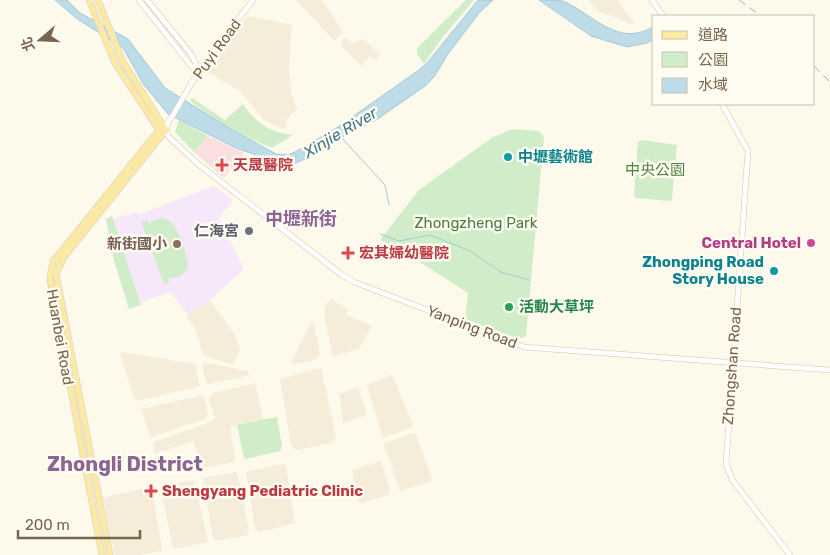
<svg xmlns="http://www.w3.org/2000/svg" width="830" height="555" viewBox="0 0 830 555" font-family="Rubik,'Noto Sans TC',sans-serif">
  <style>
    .residential { fill: #f5ecd9 }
    .education { fill: #f6e7fa }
    .medical { fill: #fbdfde }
    .green { fill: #d1ecc8 }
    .water { fill: #bedce8; stroke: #a4c9da }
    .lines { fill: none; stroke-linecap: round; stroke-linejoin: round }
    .stream { stroke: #a4c9da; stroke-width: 1 }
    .secondary-casing { stroke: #d4c4ad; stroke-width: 6 }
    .primary-casing { stroke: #dcd7d0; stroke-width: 7 }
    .secondary { stroke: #fff; stroke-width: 5 }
    .primary { stroke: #fce9a3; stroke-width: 5.5 }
    .rail { stroke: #bfa7c9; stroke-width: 1; stroke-dasharray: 8 5; stroke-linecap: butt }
    .culture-dot { fill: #0f9aa8; stroke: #fffcf2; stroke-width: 2 }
    .health-dot { fill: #e0444e; stroke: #fffcf2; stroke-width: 2 }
    .worship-dot { fill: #6b7280; stroke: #fffcf2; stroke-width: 2 }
    .hotel-dot { fill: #d1479c; stroke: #fffcf2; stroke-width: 2 }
    .education-dot { fill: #8d6e63; stroke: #fffcf2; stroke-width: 2 }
    .leisure-dot { fill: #2e9e5b; stroke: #fffcf2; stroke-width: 2 }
    .labels { text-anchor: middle; stroke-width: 5; stroke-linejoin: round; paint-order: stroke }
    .street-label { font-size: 15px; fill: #7a644c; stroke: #fffcf2 }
    .culture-label { font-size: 15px; font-weight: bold; fill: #0d838f; stroke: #fffcf2; text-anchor: start }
    .health-label { font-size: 15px; font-weight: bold; fill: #be3a42; stroke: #fffcf2; text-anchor: start }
    .park-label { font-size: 15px; fill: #4c8043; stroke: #fffcf2 }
    .worship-label { font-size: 15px; font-weight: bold; fill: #5b616d; stroke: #fffcf2; text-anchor: end }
    .hotel-label { font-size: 15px; font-weight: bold; fill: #b23c85; stroke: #fffcf2; text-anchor: end }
    .education-label { font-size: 15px; font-weight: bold; fill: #785e54; stroke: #fffcf2; text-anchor: end }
    .leisure-label { font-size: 15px; font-weight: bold; fill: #27864d; stroke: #fffcf2; text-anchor: start }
    .water-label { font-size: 16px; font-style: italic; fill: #45768d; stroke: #fffcf2 }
    .quarter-label { font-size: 18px; font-weight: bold; fill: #8c6595; stroke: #fffcf2 }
    .district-label { font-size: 20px; font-weight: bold; fill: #8c6595; stroke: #fffcf2 }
  </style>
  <rect width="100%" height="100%" fill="#fdf9eb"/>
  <g class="residential">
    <polygon points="296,0 320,0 324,2 343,32 335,41"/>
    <polygon points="588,0 617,0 635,25 598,11"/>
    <polygon points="248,16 293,25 291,32 289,70 292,95 297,109 287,119 285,129 264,120 240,91 208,72 207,69 218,51"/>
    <polygon points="345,37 353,44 363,39 380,55 375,60 370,56 361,66 341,46 341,42"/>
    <polygon points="331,299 348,309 346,315 372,326 359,349 333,356 324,316 325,306"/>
    <polygon points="210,300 235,335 240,349 233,365 203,355 195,327 186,316"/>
    <polygon points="311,323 314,323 320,354 317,359 293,365 291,362"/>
    <polygon points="122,352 195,364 200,386 138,401 134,397 120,355"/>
    <polygon points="207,363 248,371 249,375 209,384 206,382 202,364"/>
    <polygon points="321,368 336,437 332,443 295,450 291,445 280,379"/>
    <polygon points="392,375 413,425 411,428 384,437 382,436 367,385"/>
    <polygon points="255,383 263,420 230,427 235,457 234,462 202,468 200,466 194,441 154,454 154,442 211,422 215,418 209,398 213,393"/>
    <polygon points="358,387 367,415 343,423 339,394"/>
    <polygon points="201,396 204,398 208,414 205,419 151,437 150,436 141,409"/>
    <polygon points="412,433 416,435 432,479 429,482 400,491 384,444"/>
    <polygon points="381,461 390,491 388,495 361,503 358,502 352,470"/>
    <polygon points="282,464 286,466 295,523 259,532 255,529 246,472"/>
    <polygon points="237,472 249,531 247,535 216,541 213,538 203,478"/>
    <polygon points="194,480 208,542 173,549 161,489 162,486"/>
    <polygon points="149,487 152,491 162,548 161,551 139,555 115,555 103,498"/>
  </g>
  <polygon class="education" points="214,186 233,200 219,218 244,269 210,300 188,315 170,292 140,302 113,219 136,212 139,214"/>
  <polygon class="medical" points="208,136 244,153 224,178 194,152"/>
  <g class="green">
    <polygon points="466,0 474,0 442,38 424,64 417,54 417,48"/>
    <path d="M192,98l33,22 18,-16c13,19 27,29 50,31l-21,13c-29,-12 -57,-28 -82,-47z"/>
    <polygon points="179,120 208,136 194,152 175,132"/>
    <polygon points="513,129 539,131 544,137 526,336 519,339 465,319 468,293 409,255 380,240 419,190 493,137"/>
    <polygon points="641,140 677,145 672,199 670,201 636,198 634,196 638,142"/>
    <polygon points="112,216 141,305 129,309 113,257 106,219"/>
    <path d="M161,218c17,1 24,32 27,46l-1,5 -7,8 -12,1 2,4 -6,2 -23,-62 6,-2 2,5 3,-4z"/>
    <polygon points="277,417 282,446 280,451 246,459 244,458 237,425"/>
  </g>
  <g class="water">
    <polygon points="55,0 67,0 80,13 128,39 165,88 226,126 276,154 288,155 295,152 335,129 419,70 427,63 478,0 493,0 479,13 448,54 434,77 425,86 376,120 344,136 305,159 293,164 283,165 236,148 168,114 144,85 123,48 76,18"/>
    <path d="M539,0c7,0 17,0 24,1 30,13 56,48 91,25v13l-7,4 -20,4 -36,-11z"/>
  </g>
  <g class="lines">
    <g class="stream">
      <polyline points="341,137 385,185 389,205"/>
      <polyline points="380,234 399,241 430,235 470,251 501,272 529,280"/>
    </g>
    <defs>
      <g id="secondary">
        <polyline points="139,0 192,67 199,70"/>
        <polyline points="147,0 191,54 199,70"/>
        <polyline points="652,0 663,16"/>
        <polyline points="722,104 748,151 726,464 733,481 790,555"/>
        <polyline points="168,122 166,130 168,136 198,164 342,275 354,282 524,347 830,370"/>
        <polyline points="166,124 172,117 199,70 253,0"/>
      </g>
      <g id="primary">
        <polyline points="89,0 115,63 161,133"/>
        <polyline points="98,0 122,60 166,130 64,257 56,274 110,555"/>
        <polyline points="102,555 50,279 53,261 60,253 163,125"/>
      </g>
    </defs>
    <use href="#secondary" class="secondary-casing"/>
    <use href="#primary" class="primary-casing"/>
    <use href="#secondary" class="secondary"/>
    <use href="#primary" class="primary"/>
    <g class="rail">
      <polyline points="739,0 761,16"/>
      <polyline points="814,66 830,82"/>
    </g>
  </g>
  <g class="culture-dot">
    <circle cx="508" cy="157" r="5"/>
    <circle cx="774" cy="271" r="5"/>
  </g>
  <g class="health-dot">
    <path d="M219.5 157.5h5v5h5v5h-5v5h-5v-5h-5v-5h5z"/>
    <path d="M345.5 245.5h5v5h5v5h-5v5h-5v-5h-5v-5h5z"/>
    <path d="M148.5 483.5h5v5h5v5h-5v5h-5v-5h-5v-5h5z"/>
  </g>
  <circle class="worship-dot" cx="249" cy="231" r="5"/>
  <circle class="hotel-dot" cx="811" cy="243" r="5"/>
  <circle class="education-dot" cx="177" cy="244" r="5"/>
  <circle class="leisure-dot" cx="509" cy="307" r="5"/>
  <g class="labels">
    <g class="street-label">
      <text transform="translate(217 49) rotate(-54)" y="5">Puyi Road</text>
      <text transform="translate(472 327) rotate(21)" y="5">Yanping Road</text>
      <text transform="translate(60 337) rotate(80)" y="5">Huanbei Road</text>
      <text transform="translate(732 366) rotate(-86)" y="5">Zhongshan Road</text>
    </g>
    <g class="culture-label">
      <text x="518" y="162">中壢藝術館</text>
      <text x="764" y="267" text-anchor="end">Zhongping Road<tspan x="764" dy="17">Story House</tspan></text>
    </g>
    <g class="health-label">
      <text x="233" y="170">天晟醫院</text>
      <text x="359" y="258">宏其婦幼醫院</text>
      <text x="162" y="496">Shengyang Pediatric Clinic</text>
    </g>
    <g class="park-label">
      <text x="655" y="175">中央公園</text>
      <text x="476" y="228">Zhongzheng Park</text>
    </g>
    <g class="worship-label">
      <text x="239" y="236">仁海宮</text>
    </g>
    <g class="hotel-label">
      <text x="801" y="248">Central Hotel</text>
    </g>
    <g class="education-label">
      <text x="167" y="249">新街國小</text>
    </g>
    <g class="leisure-label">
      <text x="519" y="312">活動大草坪</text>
    </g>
    <g class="water-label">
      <text transform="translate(340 132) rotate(-31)" y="6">Xinjie River</text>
    </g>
    <g class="quarter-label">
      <text x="301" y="225">中壢新街</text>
    </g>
    <g class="district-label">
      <text x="125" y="471">Zhongli District</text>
    </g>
  </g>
  <rect x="652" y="15" width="162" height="90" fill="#fffcf2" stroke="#cabfb0"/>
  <rect x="662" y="31" width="25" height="8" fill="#fce9a3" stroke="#cabfb0"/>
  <text x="698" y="40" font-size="15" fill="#7a644c">道路</text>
  <rect x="662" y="52" width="25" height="15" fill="#d1ecc8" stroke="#cabfb0"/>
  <text x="698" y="65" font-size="15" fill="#7a644c">公園</text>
  <rect x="662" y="78" width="25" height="15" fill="#bedce8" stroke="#cabfb0"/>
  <text x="698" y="90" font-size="15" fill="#7a644c">水域</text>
  <g transform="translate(40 40) rotate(251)" stroke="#fffcf2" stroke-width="4" paint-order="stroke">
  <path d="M0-4L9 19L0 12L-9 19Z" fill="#7a644c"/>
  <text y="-8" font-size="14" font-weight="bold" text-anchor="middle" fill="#7a644c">北</text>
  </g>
  <path d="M18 530v8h122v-8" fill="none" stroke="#7a644c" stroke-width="2.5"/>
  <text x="25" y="530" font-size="15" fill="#7a644c" stroke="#fffcf2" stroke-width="4" paint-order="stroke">200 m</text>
</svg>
